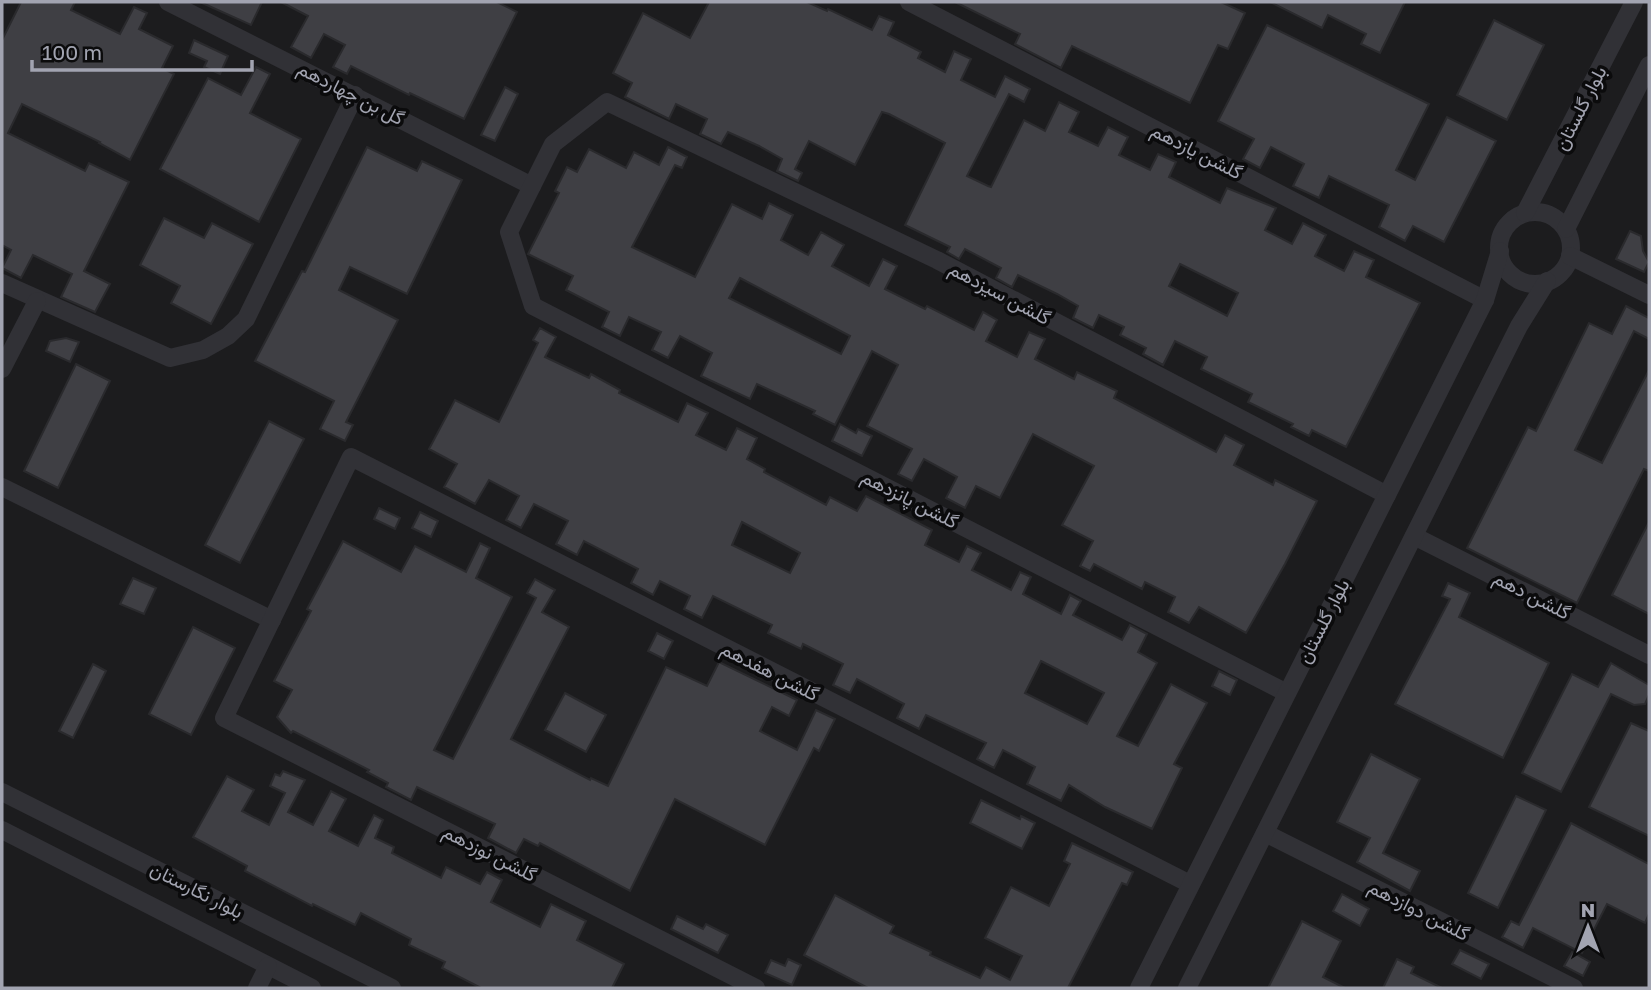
<svg xmlns="http://www.w3.org/2000/svg" width="1651" height="990" viewBox="0 0 1651 990" font-family="'Golos Text',Vazirmatn,sans-serif">
  <style>
    .built { fill: #1c1c1e }
    .building { fill: #3f3f44; stroke: #2a2a2d; stroke-width: 2; fill-rule: evenodd }
    .lines { fill: none; stroke-linecap: round; stroke-linejoin: round }
    .minor { stroke: #313136; stroke-width: 18 }
    .labels { text-anchor: middle; stroke-width: 7; stroke-linejoin: round; paint-order: stroke }
    .street-label { font-size: 19px; fill: #a2a4b1; stroke: #0b0b0c }
  </style>
  <rect width="100%" height="100%" fill="#101011"/>
  <rect class="built" x="2" y="2" width="1647" height="986"/>
  <g class="building">
    <polygon points="21,2 75,2 71,10 120,34 134,7 147,13 139,29 173,46 162,68 174,74 130,160 99,143 100,142 22,104 8,133 85,171 89,163 129,182 84,271 110,284 95,312 61,297 72,274 33,255 21,278 2,268 11,250 2,245 2,40"/>
    <polygon points="200,2 262,2 251,25"/>
    <polygon points="281,2 497,2 517,12 464,119 410,93 409,95 351,66 347,74 333,67 345,45 324,34 311,58 291,47 308,16"/>
    <path d="M709,2h98l20,9 1,-2 44,21 7,-14 15,6 -6,13 33,17 -3,6 27,14 9,-21 17,8 -10,21 34,17 10,-21 25,13 -6,13 -15,-8 -42,82 21,10 3,1 33,-67 21,11 14,-29 20,10 -10,20 29,14 10,-19 20,10 -9,18 31,15 8,-16 18,8 -7,15 51,26 7,-15 49,20 -11,22 27,14 11,-21 23,12 -11,21 29,15 10,-20 20,9 -8,17 54,26 -74,144 -34,-17 -3,6 -18,-9 2,-3 -45,-22 4,-8 -51,-25 6,-12 -32,-16 -12,24 -20,-11 3,-6 -26,-13 4,-8 -25,-12 -6,13 -20,-10 5,-12 -21,-12 -39,-19 -6,12 -16,-9 5,-10 -36,-19 -6,10 -12,-7 3,-5 -45,-22 40,-82 -56,-29 -7,-2 -27,53 -46,-24 -14,28 7,4 -4,8 -21,-10 5,-12 -23,-13 -31,-14 -7,12 -21,-10 7,-15 -31,-15 -7,15 -44,-22 7,-14 -19,-10 30,-60 47,25zM1180,264l58,29 -11,23 -58,-30z"/>
    <polygon points="955,2 1221,2 1245,13 1228,49 1218,45 1190,103 1072,46 1061,68 1015,44 1020,34"/>
    <polygon points="1270,2 1405,2 1380,53 1361,44 1366,34 1328,15 1322,28"/>
    <polygon points="1494,20 1544,45 1507,120 1457,95"/>
    <polygon points="1267,25 1429,104 1396,170 1415,180 1447,117 1496,141 1444,242 1413,226 1405,241 1379,227 1389,205 1329,176 1319,198 1293,186 1304,164 1271,147 1260,168 1243,159 1254,139 1218,121"/>
    <polygon points="194,40 228,56 220,74 204,67 207,61 189,53"/>
    <polygon points="256,67 270,74 250,113 301,139 259,222 160,169 208,78 241,95"/>
    <polygon points="505,87 518,94 495,141 481,135"/>
    <polygon points="367,147 417,171 422,161 462,180 407,294 350,267 339,290 398,320 346,422 353,425 345,441 320,429 334,401 255,361 302,271 305,272"/>
    <path d="M668,147l19,10 -5,11 -7,-3 -43,82 63,30 37,-73 30,15 7,-16 24,12 -12,25 27,15 13,-23 23,13 -12,21 37,20 14,-27 14,7 -12,23 40,20 2,-3 47,24 9,-18 14,8 -11,21 31,16 12,-25 16,7 -10,20 39,20 3,-7 40,19 -3,7 102,54 9,-17 19,10 -10,20 39,20 2,-5 42,21 -32,63 -39,69 -47,-26 -10,16 -21,-11 7,-15 -30,-15 -3,7 -48,-25 -4,7 -10,-5 13,-25 -31,-16 32,-59 -61,-32 -33,64 -24,-12 -11,22 -19,-10 11,-21 -33,-18 -12,22 -14,-7 14,-25 -45,-23 31,-61 -26,-14 -37,74 -22,-11 2,-3 -58,-27 -7,15 -49,-23 11,-23 -32,-17 -12,22 -16,-8 9,-18 -32,-15 -9,19 -18,-9 7,-15 -43,-22 7,-14 -45,-22 31,-61 -4,-2 12,-24 10,5 12,-23 37,19 8,-16 25,13zM740,278l110,58 -9,18 -112,-56z"/>
    <polygon points="164,218 204,238 212,223 253,244 211,324 171,303 180,286 140,265"/>
    <polygon points="1630,231 1641,236 1643,251 1649,262 1644,272 1616,259"/>
    <polygon points="1626,306 1649,318 1649,339 1634,331 1575,450 1602,463 1649,370 1649,471 1644,469 1577,603 1467,548 1528,427 1536,431 1589,323 1612,334"/>
    <path d="M540,328l16,9 -11,20 44,21 2,-4 29,16 -1,3 59,29 9,-19 21,10 -12,22 30,15 11,-22 20,10 -10,21 18,10 -1,3 62,33 4,-8 27,14 9,-15 66,34 -7,15 34,17 8,-16 14,7 -9,17 39,20 9,-18 11,5 -8,17 38,20 9,-19 11,6 -8,14 49,25 8,-15 17,9 -9,18 19,11 -40,73 21,10 33,-62 36,19 -33,61 8,4 -30,61 -47,-22 -36,-22 -8,16 -34,-17 8,-17 -32,-17 -9,18 -17,-9 9,-16 -60,-28 -7,14 -22,-11 7,-14 -47,-25 -7,14 -17,-8 10,-21 -40,-20 -2,5 -33,-16 4,-8 -59,-29 -11,22 -18,-9 6,-13 -30,-15 -7,14 -22,-12 7,-14 -54,-28 -7,14 -21,-11 12,-23 -34,-17 -13,24 -15,-8 13,-24 -30,-16 -14,24 -31,-17 13,-23 -28,-15 26,-49 44,22 39,-79 -5,-3zM742,522l58,31 -10,20 -58,-28zM1041,661l63,32 -17,31 -62,-31z"/>
    <polygon points="66,338 79,342 70,362 46,351 50,341"/>
    <polygon points="76,364 110,381 58,488 24,471"/>
    <polygon points="269,421 304,439 240,563 205,545"/>
    <polygon points="840,424 856,433 858,429 872,436 862,456 832,441"/>
    <polygon points="379,508 400,518 395,529 374,519"/>
    <polygon points="420,512 438,521 431,537 412,528"/>
    <polygon points="1649,522 1649,614 1612,595"/>
    <polygon points="343,541 401,572 415,546 466,572 480,543 490,548 476,578 512,597 434,750 453,759 536,598 527,593 535,579 555,590 542,612 569,627 511,739 590,780 591,778 608,786 666,667 707,686 719,662 797,700 789,716 772,707 760,731 797,750 816,710 835,719 819,751 814,748 765,845 675,799 630,891 540,843 538,846 524,839 516,853 488,838 495,824 417,787 411,800 386,787 388,783 367,772 369,770 293,731 291,733 277,717 292,690 274,681 311,611 307,609"/>
    <polygon points="133,578 156,588 144,614 120,604"/>
    <polygon points="1448,583 1470,593 1459,617 1549,663 1503,758 1395,704 1450,599 1442,596"/>
    <polygon points="193,627 235,648 191,735 149,714"/>
    <polygon points="657,633 673,641 664,659 648,651"/>
    <polygon points="1611,663 1649,685 1649,695 1645,704 1634,705 1611,694 1561,792 1522,773 1572,674 1598,687"/>
    <polygon points="93,664 106,671 73,738 59,731"/>
    <polygon points="1219,671 1237,680 1230,695 1212,686"/>
    <polygon points="565,693 606,715 586,752 545,730"/>
    <polygon points="1631,723 1649,731 1649,836 1589,807"/>
    <polygon points="1371,754 1420,779 1383,853 1420,871 1410,891 1357,862 1370,838 1337,822"/>
    <polygon points="283,771 305,780 288,812 313,825 331,791 346,799 329,831 358,846 374,815 383,820 375,838 394,847 392,853 441,878 446,867 480,884 487,872 502,880 491,902 540,927 551,904 586,921 577,940 624,964 612,988 481,988 442,968 445,962 409,945 411,939 361,913 355,925 313,904 312,906 245,871 247,866 193,837 227,776 254,790 242,811 269,825 285,793 270,786 275,774 280,776"/>
    <polygon points="1516,796 1546,810 1498,908 1468,893"/>
    <polygon points="981,800 1020,819 1021,816 1035,823 1022,849 970,823"/>
    <polygon points="1571,823 1649,864 1649,914 1645,923 1607,904 1582,953 1533,928 1523,948 1502,937 1511,921 1519,925"/>
    <polygon points="1072,843 1133,872 1127,885 1122,883 1068,988 868,988 804,955 835,895 894,926 890,933 931,952 930,955 980,978 986,967 1010,980 1022,956 985,938 1011,887 1049,906 1070,864 1064,861"/>
    <polygon points="1342,894 1369,909 1360,926 1333,911"/>
    <polygon points="677,916 703,929 706,924 728,935 718,953 671,929"/>
    <polygon points="1302,921 1341,941 1323,977 1345,988 1268,988"/>
    <polygon points="1460,950 1489,964 1481,979 1452,964"/>
    <polygon points="1572,952 1590,962 1583,976 1564,966"/>
    <polygon points="788,959 801,965 792,985 765,973 771,960 785,966"/>
    <polygon points="1397,959 1414,967 1411,973 1442,988 1383,988"/>
  </g>
  <g class="lines">
    <g class="minor">
      <polyline points="168,2 532,186"/>
      <polyline points="909,2 1485,300"/>
      <circle cx="1535" cy="248" r="36"/>
      <polyline points="1525,213 1634,2"/>
      <polyline points="1566,229 1649,65"/>
      <polyline points="1570,256 1649,295"/>
      <polyline points="2,283 170,358 203,350 228,336 246,319 355,95"/>
      <polyline points="2,369 37,301"/>
      <polyline points="2,487 272,620"/>
      <polyline points="1414,536 1649,655"/>
      <polyline points="1287,693 533,306 509,232 553,144 607,102 937,260 1387,495"/>
      <polyline points="2,792 392,988"/>
      <polyline points="2,830 312,988"/>
      <polyline points="1265,833 1574,988"/>
      <polyline points="257,988 268,966"/>
      <polyline points="756,988 224,718 351,457 1190,884"/>
      <polyline points="1139,988 1485,300 1500,251"/>
      <polyline points="1187,988 1519,326 1547,281"/>
    </g>
  </g>
  <g class="labels">
    <g class="street-label">
      <text transform="translate(351 93) rotate(27)" y="7">گل بن چهاردهم</text>
      <text transform="translate(1580 108) rotate(-63)" y="7">بلوار گلستان</text>
      <text transform="translate(1197 151) rotate(27)" y="7">گلشن یازدهم</text>
      <text transform="translate(1000 293) rotate(28)" y="7">گلشن سیزدهم</text>
      <text transform="translate(910 499) rotate(27)" y="7">گلشن پانزدهم</text>
      <text transform="translate(1532 595) rotate(27)" y="7">گلشن دهم</text>
      <text transform="translate(1323 621) rotate(-63)" y="7">بلوار گلستان</text>
      <text transform="translate(770 671) rotate(27)" y="7">گلشن هفدهم</text>
      <text transform="translate(490 853) rotate(27)" y="7">گلشن نوزدهم</text>
      <text transform="translate(197 890) rotate(27)" y="7">بلوار نگارستان</text>
      <text transform="translate(1419 910) rotate(27)" y="7">گلشن دوازدهم</text>
    </g>
  </g>
  <rect width="1651" height="990" fill="none" stroke="#a2a4b1" stroke-width="7"/>
  <g transform="translate(1588 927)" stroke="#0b0b0c" stroke-width="5" paint-order="stroke">
  <path d="M0-5L12 26L0 18L-12 26Z" fill="#a2a4b1"/>
  <text y="-10" font-size="19" font-weight="bold" text-anchor="middle" fill="#a2a4b1">N</text>
  </g>
  <path d="M32 60v10h220v-10" fill="none" stroke="#a2a4b1" stroke-width="3.5"/>
  <text x="42" y="60" font-size="21" fill="#a2a4b1" stroke="#0b0b0c" stroke-width="5" paint-order="stroke">100 m</text>
</svg>
